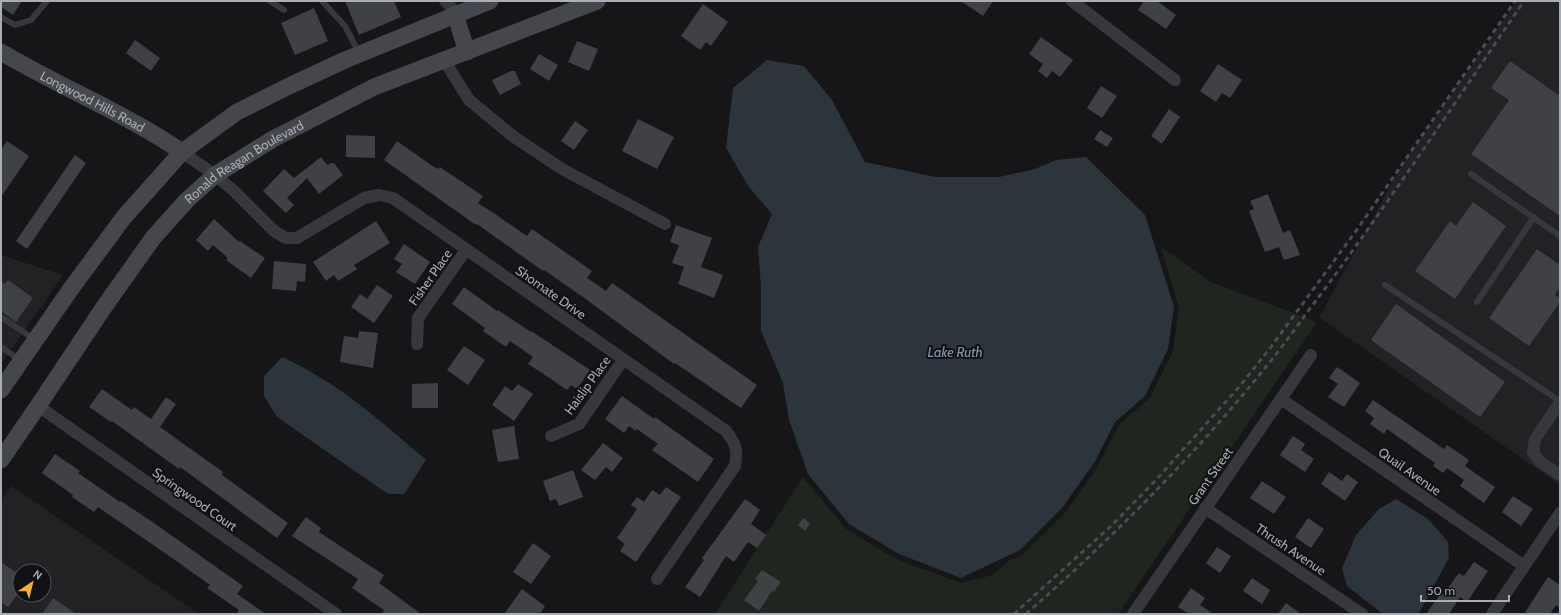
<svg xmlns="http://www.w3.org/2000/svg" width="1561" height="615" viewBox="0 0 1561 615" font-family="Cabin,sans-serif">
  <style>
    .built { fill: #222225; fill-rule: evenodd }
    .green { fill: #1e261f }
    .water { fill: #2c353c }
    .building { fill: #404145 }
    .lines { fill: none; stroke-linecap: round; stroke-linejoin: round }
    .lane { stroke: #37383d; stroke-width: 6 }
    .street { stroke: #37383d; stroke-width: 12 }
    .secondary { stroke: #45474d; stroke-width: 17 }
    .rail { stroke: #4a4c52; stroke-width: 3; stroke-dasharray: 5 4; stroke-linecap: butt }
    .labels { text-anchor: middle; stroke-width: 4; stroke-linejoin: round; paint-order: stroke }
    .street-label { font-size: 13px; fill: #a8adb8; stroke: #111113 }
    .water-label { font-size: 14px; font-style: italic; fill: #7f9bb3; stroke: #111113 }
  </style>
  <rect width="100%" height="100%" fill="#161618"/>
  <g class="built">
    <polygon points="1517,1 1560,1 1560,485 1320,318 1317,322 1400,168"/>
    <polygon points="1,255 63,275 1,364"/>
    <path d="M11,486l188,128h-198v-113zM20,571h24v24h-24z"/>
  </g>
  <polygon class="green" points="1161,247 1211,282 1317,322 1118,614 715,614 803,477 846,529 896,559 961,583 993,575 1010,560 1022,555 1066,512 1098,466 1119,425 1150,398 1173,351 1179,308"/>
  <g class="water">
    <polygon points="767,60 804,66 832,100 865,162 935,177 999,177 1035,169 1056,160 1086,157 1145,215 1174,307 1168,349 1145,396 1115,422 1094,463 1062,508 1020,550 961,578 899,554 849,524 808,474 789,420 783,383 761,331 761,287 758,247 772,214 749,187 726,148 733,88"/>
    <path d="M282,357c54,24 100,65 144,103l-22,34h-16l-111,-77 -13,-21v-20z"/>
    <polygon points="1396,499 1428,519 1448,542 1449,558 1419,613 1383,614 1347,586 1342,568 1356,535 1379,509"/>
  </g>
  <g class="building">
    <polygon points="1,1 22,1 13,15 1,7"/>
    <polygon points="345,1 394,1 401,17 359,35"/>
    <polygon points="961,1 993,1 983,16"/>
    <polygon points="1144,1 1157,1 1176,15 1166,29 1138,10"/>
    <polygon points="703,4 728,22 711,46 706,42 700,50 681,36"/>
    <polygon points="314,8 328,41 295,55 281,23"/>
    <polygon points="1041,37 1073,60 1060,77 1052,71 1047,78 1038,71 1043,64 1029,54"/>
    <polygon points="135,40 160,58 151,71 126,53"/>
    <polygon points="577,41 598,49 589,71 568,62"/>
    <polygon points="539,54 558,65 549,81 530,69"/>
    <polygon points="1510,61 1560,96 1560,216 1471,154 1509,100 1491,88"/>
    <polygon points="1218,64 1242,80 1230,98 1222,93 1216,102 1200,91"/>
    <polygon points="511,71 515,71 521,84 500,95 492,80"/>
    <polygon points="1101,86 1117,96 1102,118 1087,108"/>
    <polygon points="1169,109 1180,117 1162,144 1151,136"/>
    <polygon points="638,119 674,137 657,169 622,151"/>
    <polygon points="575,121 588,130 574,150 561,141"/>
    <polygon points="1100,130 1113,138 1107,147 1094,139"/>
    <polygon points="346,135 375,136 375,158 346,157"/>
    <polygon points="7,141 29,156 1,197 1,150"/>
    <polygon points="397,141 431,165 438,169 440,167 483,196 478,203 495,214 527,236 532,229 592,271 587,278 606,291 612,283 757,385 741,408 675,363 674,364 583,297 544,270 543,271 477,224 476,225 384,160"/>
    <polygon points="75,155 86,163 27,249 16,241"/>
    <polygon points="321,157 327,165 331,163 334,163 343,175 319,194 307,178 287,198 294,205 286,213 263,191 284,169 294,178"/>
    <polygon points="1268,194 1283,233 1290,230 1300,255 1284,260 1279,247 1265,252 1249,211 1254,209 1250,201"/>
    <polygon points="1473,202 1506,226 1455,299 1415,271 1450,221 1456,226"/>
    <polygon points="214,219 239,242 240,241 265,258 251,278 226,260 228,258 213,245 208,251 196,240"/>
    <polygon points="376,221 390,243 354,265 357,269 338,281 334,275 326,281 313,262"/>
    <polygon points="676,225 712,238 701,267 723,275 714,298 678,284 684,267 672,263 679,245 670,242"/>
    <polygon points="404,244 430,262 415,284 396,272 402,264 394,259"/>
    <polygon points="1537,249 1560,265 1560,287 1555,295 1560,298 1560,302 1529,346 1489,318"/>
    <polygon points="274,261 306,264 305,282 297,281 296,291 272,289"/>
    <polygon points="8,280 33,298 16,322 1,311 1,281 5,284"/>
    <polygon points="377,285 393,296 374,323 351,307 360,294 367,299"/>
    <polygon points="464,287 497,311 498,310 531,332 531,331 590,370 577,389 571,385 567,390 542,373 528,364 533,357 510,341 506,347 483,331 485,328 452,304"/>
    <polygon points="1396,304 1505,382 1480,417 1371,340"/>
    <polygon points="359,331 378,333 373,368 340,362 344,336 358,338"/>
    <polygon points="464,346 485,360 468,385 447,370"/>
    <polygon points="1337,367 1360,383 1344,407 1328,397 1338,384 1329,378"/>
    <polygon points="438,383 438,408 412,408 412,384"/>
    <polygon points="518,384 533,394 514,421 492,405 505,386 512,391"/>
    <polygon points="102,389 132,410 134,407 151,419 166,397 176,404 160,427 223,472 222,475 288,523 277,538 180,467 179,469 112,421 111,422 89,407"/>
    <polygon points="622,396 654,419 655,417 714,459 698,482 652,450 658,444 637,429 636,431 629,426 624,433 605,419"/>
    <polygon points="1373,400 1444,449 1447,445 1469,460 1465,466 1495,487 1484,503 1460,486 1464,480 1447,468 1443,473 1433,466 1435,463 1387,429 1384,434 1370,424 1374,418 1365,411"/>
    <polygon points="514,426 519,459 498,462 492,430"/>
    <polygon points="1293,436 1305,444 1301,450 1314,459 1305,472 1280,455"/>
    <polygon points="603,443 623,458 612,472 606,467 595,480 581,470"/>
    <polygon points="55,454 80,471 78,473 120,502 121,501 154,523 243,586 237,594 266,614 236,614 239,610 207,588 210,585 175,560 98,507 94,512 72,497 73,495 42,473"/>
    <polygon points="573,470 583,497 559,506 556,499 550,501 543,481"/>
    <polygon points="1329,472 1342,481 1347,474 1358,482 1345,501 1321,484"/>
    <polygon points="1262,481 1286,497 1274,514 1250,498"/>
    <polygon points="666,487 681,497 636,562 620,551 625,544 617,538 637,509 631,505 637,497 644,502 652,490 660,495"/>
    <polygon points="1513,496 1533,509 1521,526 1502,512"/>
    <polygon points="745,499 760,510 751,524 766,535 757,548 748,542 734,562 726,556 700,597 685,587 704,560 702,558"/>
    <polygon points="306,517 321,528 319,532 384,575 379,583 421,614 382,614 384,610 352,588 358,579 292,536"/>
    <polygon points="803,518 810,523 805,531 798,525"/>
    <polygon points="1308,518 1324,529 1311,548 1295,537"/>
    <polygon points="533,543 551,556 531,584 513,572"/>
    <polygon points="1217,547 1231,556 1220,573 1206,563"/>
    <polygon points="1,562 20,575 20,591 8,607 1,602"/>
    <polygon points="1474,562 1488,571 1467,602 1460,597 1449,614 1426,614 1441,593 1443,595 1459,573 1464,576"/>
    <polygon points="762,570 781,582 774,592 772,591 759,611 744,600 758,581 755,579"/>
    <polygon points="1548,577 1560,585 1560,608 1556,605 1550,614 1524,614"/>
    <polygon points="1252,578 1270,590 1262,604 1243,591"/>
    <polygon points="1191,588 1205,598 1200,605 1213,614 1189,614 1178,607"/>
    <polygon points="522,589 545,606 540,614 504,614"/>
    <polygon points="53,598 76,614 42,614"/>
    <polygon points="1286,603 1301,614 1278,614"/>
  </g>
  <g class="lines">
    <g class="lane">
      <polyline points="270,1 284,10"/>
      <polyline points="322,1 345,26 359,53"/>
      <polyline points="1,17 15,25 31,20 47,1"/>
      <polyline points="1471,174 1560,236"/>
      <polyline points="1385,285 1560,401"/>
      <polyline points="1477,302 1534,217"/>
      <polyline points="1,317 34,339"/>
      <polyline points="1,347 20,360"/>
    </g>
    <g class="street">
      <polyline points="445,1 452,8 455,14"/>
      <polyline points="1072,1 1175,80"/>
      <polyline points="444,60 469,100 514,137 562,169 665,224"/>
      <path d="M182,152l33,23 18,15 41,41 12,7h11l67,-40 15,-3 14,3 333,233c10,13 12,19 9,35l-78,113"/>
      <polyline points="417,344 418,318 466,250"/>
      <polyline points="1281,399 1524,566"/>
      <polyline points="1560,402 1535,439 1533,452 1539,461 1560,475"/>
      <polyline points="38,406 336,614"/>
      <polyline points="551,436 579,424 623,360"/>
      <polyline points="1205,508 1362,614"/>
      <polyline points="1133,614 1311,355"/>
      <polyline points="1492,614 1560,513"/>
    </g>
    <g class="secondary">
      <polyline points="455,14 467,52"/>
      <path id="s1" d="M1,52c59,35 124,61 181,100"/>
      <polyline points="1,390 70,290 124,217 182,152 237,112 287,87 345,60 490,1"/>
      <path id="s2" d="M1,460l37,-54 66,-99 49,-69 34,-38 28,-25 58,-36 101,-52 223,-86"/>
    </g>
    <g class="rail">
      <polyline points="1014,614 1111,526 1154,482 1239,387 1271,347 1356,231 1515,1"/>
      <path d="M1026,614c91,-80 176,-166 251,-261 17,-22 33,-45 50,-67 68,-93 132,-189 197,-285"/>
    </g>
  </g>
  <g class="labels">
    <g class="street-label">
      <text dy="5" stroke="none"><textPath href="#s1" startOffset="104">Longwood Hills Road</textPath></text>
      <text dy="5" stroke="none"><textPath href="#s2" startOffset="389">Ronald Reagan Boulevard</textPath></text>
      <text transform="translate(430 277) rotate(-55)" y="5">Fisher Place</text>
      <text transform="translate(551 292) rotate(35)" y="5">Shomate Drive</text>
      <text transform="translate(587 385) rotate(-54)" y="5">Haislip Place</text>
      <text transform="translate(1410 471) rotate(35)" y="5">Quail Avenue</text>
      <text transform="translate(1210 476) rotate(-55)" y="5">Grant Street</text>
      <text transform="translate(195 499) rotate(35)" y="5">Springwood Court</text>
      <text transform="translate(1291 549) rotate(34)" y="5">Thrush Avenue</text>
    </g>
    <g class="water-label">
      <text x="955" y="357">Lake Ruth</text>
    </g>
  </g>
  <rect width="1561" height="615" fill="none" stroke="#a8adb8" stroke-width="4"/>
  <g transform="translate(32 583) rotate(35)"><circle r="19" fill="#111113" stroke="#4d4f55"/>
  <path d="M0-3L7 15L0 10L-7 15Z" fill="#f2b134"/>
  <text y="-6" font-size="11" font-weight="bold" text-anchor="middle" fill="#a8adb8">N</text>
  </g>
  <path d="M1421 595v6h88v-6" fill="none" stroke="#a8adb8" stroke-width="2"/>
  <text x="1427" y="595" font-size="12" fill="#a8adb8" stroke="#111113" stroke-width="3" paint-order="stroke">50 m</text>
</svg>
